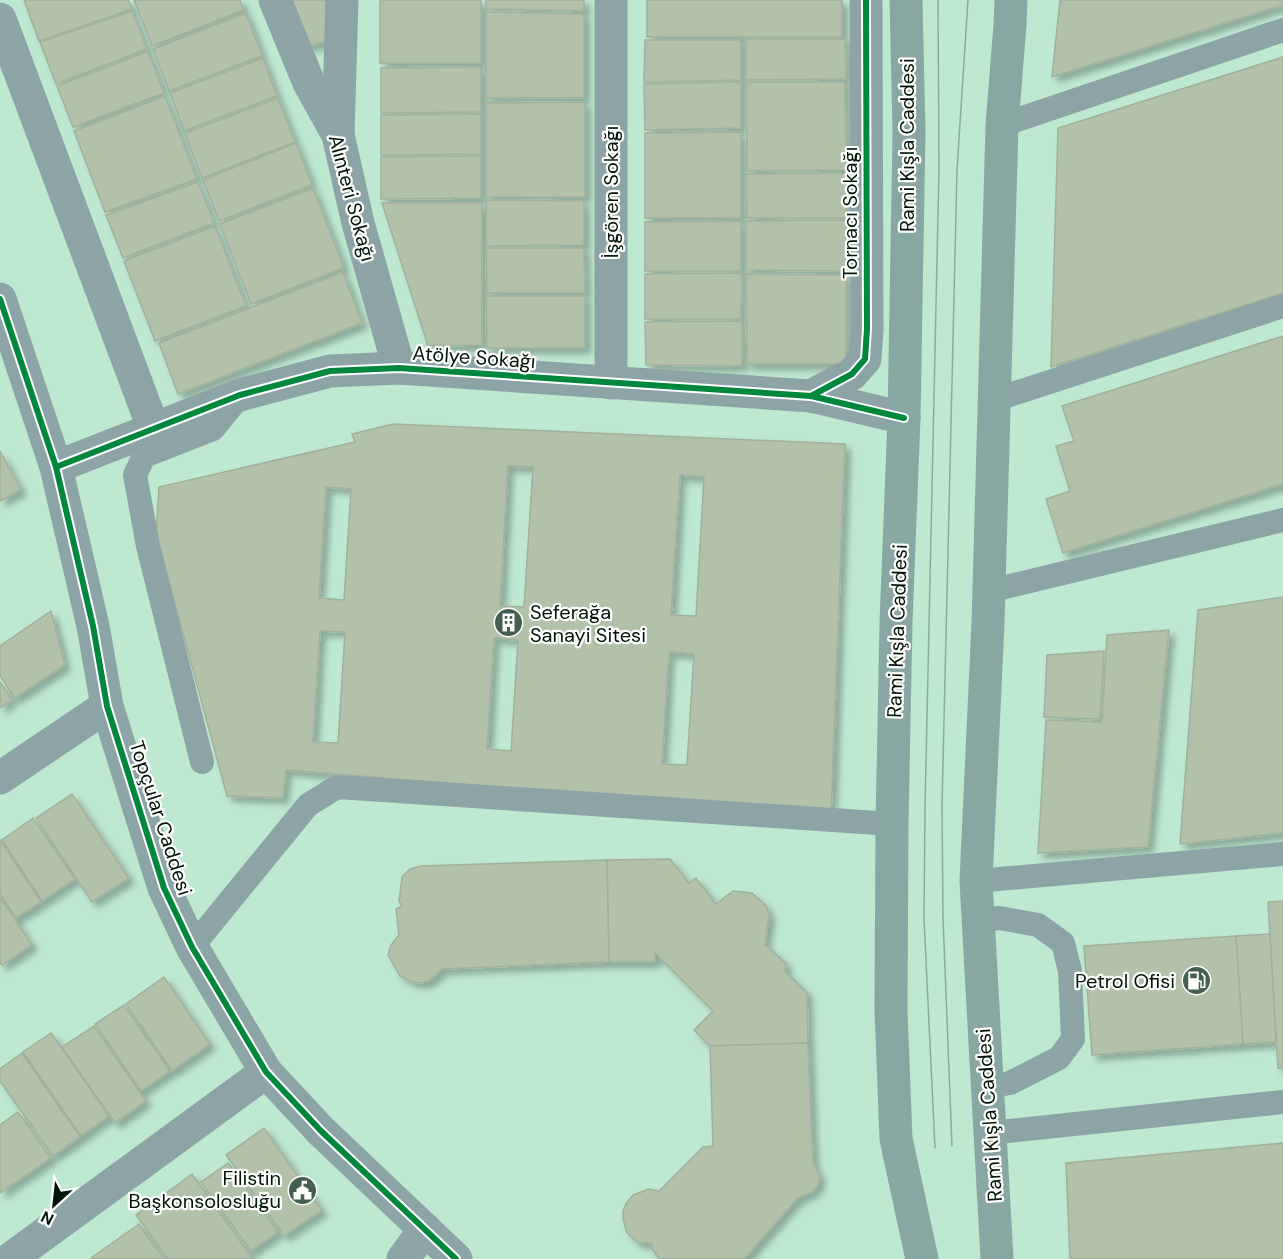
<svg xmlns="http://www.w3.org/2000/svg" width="1283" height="1259" viewBox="0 0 1283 1259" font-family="'DM Sans',sans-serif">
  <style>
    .building { fill: #b2c2a9; stroke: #a1b199; stroke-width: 1.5; fill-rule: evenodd; filter: url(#shadow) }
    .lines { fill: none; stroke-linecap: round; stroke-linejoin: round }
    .service { stroke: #8ca4a6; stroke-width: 24 }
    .minor { stroke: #8ca4a6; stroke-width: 33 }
    .tertiary { stroke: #8ca4a6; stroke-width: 33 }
    .primary { stroke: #89a7a2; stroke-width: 33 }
    .tram { stroke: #8fa9a1; stroke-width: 1.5 }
    .cycleway-casing { stroke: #fff; stroke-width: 10 }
    .cycleway { stroke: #00873e; stroke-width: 6 }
    .labels { text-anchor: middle; stroke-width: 4.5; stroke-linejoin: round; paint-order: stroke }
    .street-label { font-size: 20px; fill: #001507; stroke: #fff }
    .poi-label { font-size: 20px; fill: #001507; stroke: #fff; text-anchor: end }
  </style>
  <defs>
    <filter id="shadow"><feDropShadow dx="5.5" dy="5.5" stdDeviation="3" flood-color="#0004"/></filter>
  </defs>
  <rect width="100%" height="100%" fill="#bfe8d1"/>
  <g class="building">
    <polygon points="24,0 128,0 132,9 39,41"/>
    <polygon points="134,0 240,0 244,10 152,46"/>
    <polygon points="292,0 326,0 331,40 307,47"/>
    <rect x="380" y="0" width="101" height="63"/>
    <polygon points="486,0 584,0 584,11 486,9"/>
    <rect x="647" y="0" width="195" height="37"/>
    <polygon points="1060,0 1283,0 1283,5 1052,77"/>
    <polygon points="132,11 147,49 56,84 40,42"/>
    <polygon points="486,12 584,14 584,98 486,98"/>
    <polygon points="246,13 262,56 169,91 153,49"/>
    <polygon points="746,39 845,39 846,79 746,80"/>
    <polygon points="645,40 741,40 741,80 644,82"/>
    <polygon points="148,51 164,93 73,127 57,86"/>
    <polygon points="1283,57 1283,293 1051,367 1058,128"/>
    <polygon points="263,58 277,96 184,131 170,93"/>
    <polygon points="481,67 481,112 381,113 381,68"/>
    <polygon points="741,82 741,128 645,130 644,84"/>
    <polygon points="746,82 845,82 846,170 747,171"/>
    <polygon points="165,96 197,179 105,212 74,131"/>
    <polygon points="278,98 295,142 202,178 185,133"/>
    <polygon points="585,102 585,197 486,197 486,103"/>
    <polygon points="481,114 481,154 381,155 381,115"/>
    <polygon points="741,132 741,218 645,218 645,133"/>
    <polygon points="296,143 312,185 219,221 203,180"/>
    <polygon points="481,156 481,198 381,199 381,157"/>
    <polygon points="846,173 846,218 747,218 746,174"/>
    <polygon points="198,182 214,223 123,258 106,215"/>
    <polygon points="313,188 344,268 251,304 220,224"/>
    <polygon points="486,200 584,201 584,245 486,246"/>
    <polygon points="382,203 482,203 482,345 428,346"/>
    <polygon points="846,220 846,271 746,270 746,221"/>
    <polygon points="741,221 741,271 645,271 645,222"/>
    <polygon points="215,226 246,306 155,341 124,261"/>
    <polygon points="486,248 584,248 585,293 487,293"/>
    <polygon points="343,272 362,323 178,394 159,343"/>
    <polygon points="742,273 741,319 645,319 645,274"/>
    <polygon points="746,274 846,275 846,364 747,364"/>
    <polygon points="486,296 585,296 585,348 487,348"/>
    <polygon points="742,321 742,366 646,365 645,322"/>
    <polygon points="1283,336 1283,484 1063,553 1046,499 1070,491 1056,446 1074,441 1062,406"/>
    <path d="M393,424l452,20 -14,370 -545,-44 -3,28 -56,-2 -71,-263 3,-46 196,-45 -3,-8zM508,466l25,1 -9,140 -24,-1zM680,475l24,2 -8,139 -25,-1zM326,487l25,2 -7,111 -25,-2zM320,631l25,1 -7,111 -25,-1zM494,638l24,2 -7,111 -24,-2zM669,652l25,2 -7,111 -25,-1z"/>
    <polygon points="0,451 21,490 0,501"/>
    <polygon points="1283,597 1283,833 1180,844 1198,610"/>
    <polygon points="51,611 65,665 15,698 0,676 0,646"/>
    <polygon points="1169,630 1148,847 1038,853 1046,720 1102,722 1107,635"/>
    <polygon points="1104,651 1100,719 1044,717 1047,655"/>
    <polygon points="0,682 12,700 0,708"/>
    <polygon points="72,794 129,878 92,902 36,818"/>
    <polygon points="33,818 75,879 42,901 2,840"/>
    <polygon points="0,840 41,902 16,918 0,894"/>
    <polygon points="670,859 689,883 696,878 716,904 733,891 752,893 766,906 769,916 765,945 786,963 785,971 807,993 808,1043 710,1046 694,1030 713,1011 655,953 655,962 609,962 607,860"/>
    <polygon points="607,860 609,962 442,969 429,981 421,983 412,982 400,976 388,955 391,945 399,935 396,909 402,906 399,901 402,877 410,869 421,866"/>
    <polygon points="0,897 32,945 2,965 0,963"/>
    <polygon points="1283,901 1283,1068 1278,1068 1268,902"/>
    <polygon points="1270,934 1276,1042 1243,1044 1236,936"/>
    <polygon points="1236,936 1243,1044 1092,1055 1084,946"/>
    <polygon points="164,977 210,1044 172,1071 126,1004"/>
    <polygon points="124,1005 170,1071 141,1091 95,1024"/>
    <polygon points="94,1026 146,1101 115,1123 62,1047"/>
    <polygon points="51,1033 109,1116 81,1136 23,1052"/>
    <polygon points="808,1043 813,1163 820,1177 818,1185 812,1192 798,1198 744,1259 659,1259 652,1249 652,1243 639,1243 627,1233 623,1219 623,1211 626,1204 633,1195 649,1189 659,1191 703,1147 713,1146 710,1046"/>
    <polygon points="22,1053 80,1137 53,1156 0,1081 0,1069"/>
    <polygon points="18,1112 51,1158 0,1193 0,1125"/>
    <polygon points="264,1128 322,1210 284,1236 226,1155"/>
    <polygon points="1283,1143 1283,1259 1070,1259 1066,1163"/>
    <polygon points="228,1163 278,1232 251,1251 201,1182"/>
    <polygon points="192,1174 253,1259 168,1259 136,1215"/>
    <polygon points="139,1224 164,1259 92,1259 91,1258"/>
  </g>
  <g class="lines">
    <g class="service">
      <polyline points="1002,125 1283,30"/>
      <polyline points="994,400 1283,306"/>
      <polyline points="989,591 1283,520"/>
      <polyline points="202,762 148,546 135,475 144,456 213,429 239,397"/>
      <polyline points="976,881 1283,854"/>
      <polyline points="977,921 999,918 1038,925 1063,943 1070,971 1073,1039 1059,1058 1010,1083 987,1087"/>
      <polyline points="192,947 308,805 337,787 892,824"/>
      <polyline points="990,1133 1283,1102"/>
    </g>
    <g class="minor">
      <polyline points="275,0 309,83 338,135 358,223 399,368"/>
      <polyline points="0,19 154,430"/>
      <polyline points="338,135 342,0"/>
      <polyline points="611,383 611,0"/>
      <polyline points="811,396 852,374 865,359 867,329 866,0"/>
      <polyline points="56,467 240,395 330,371 399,368 811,396 904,418"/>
      <polyline points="0,778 107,706"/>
      <polyline points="10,1259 266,1072"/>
      <polyline points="403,1259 425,1229"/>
    </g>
    <polyline class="tertiary" points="0,299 56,467 93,626 107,706 164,888 192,947 266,1072 321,1131 456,1259"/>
    <g class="primary">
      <polyline points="906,0 909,133 904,418 896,623 892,824 891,1010 896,1139 922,1259"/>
      <polyline points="997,1259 976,881 988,623 1002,125 1010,25 1011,0"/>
    </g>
    <g class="tram">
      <polyline points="952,1146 943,918 942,806 957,170 968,0"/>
      <polyline points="935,1148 924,919 925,808 939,169 938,0"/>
    </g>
    <defs>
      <g id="cycleway">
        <polyline points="0,299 56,467 93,626 107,706 164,888 192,947 266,1072 321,1131 456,1259"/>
        <polyline points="811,396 852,374 865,359 867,329 866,0"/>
        <polyline points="56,467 240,395 330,371 399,368 811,396 904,418"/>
      </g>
    </defs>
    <use href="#cycleway" class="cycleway-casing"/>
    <use href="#cycleway" class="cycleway"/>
  </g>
  <defs>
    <symbol id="building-disc" viewBox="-11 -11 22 22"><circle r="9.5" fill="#435f4e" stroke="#fff"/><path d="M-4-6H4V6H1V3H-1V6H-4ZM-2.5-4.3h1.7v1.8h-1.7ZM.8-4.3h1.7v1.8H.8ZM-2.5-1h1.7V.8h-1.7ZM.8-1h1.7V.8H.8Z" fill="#fff"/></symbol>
    <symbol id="fuel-disc" viewBox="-11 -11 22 22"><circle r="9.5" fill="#435f4e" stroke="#fff"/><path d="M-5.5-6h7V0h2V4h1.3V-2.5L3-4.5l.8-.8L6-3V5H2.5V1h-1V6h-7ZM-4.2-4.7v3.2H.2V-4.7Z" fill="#fff"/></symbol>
    <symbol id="civic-disc" viewBox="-11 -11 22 22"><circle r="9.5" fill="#435f4e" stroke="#fff"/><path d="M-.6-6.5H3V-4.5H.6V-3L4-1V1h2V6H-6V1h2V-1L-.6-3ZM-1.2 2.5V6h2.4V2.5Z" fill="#fff"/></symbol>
  </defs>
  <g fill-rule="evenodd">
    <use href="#building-disc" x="492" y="606" width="33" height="33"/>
    <use href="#fuel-disc" x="1180" y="964" width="33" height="33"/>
    <use href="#civic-disc" x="286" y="1174" width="33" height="33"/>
  </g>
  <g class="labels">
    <g class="street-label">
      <text transform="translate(907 145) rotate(-90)" y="7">Rami Kışla Caddesi</text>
      <text transform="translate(611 192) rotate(-90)" y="7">İşgören Sokağı</text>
      <text transform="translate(352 198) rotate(75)" y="7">Alınteri Sokağı</text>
      <text transform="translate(850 213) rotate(-90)" y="7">Tornacı Sokağı</text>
      <text transform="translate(474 357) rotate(4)" y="7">Atölye Sokağı</text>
      <text transform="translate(897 631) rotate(-88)" y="7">Rami Kışla Caddesi</text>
      <text transform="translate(161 818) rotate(72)" y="7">Topçular Caddesi</text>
      <text transform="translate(989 1115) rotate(-94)" y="7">Rami Kışla Caddesi</text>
    </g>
    <g class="poi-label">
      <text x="530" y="619" text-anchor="start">Seferağa<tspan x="530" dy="23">Sanayi Sitesi</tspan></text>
      <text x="1175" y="988">Petrol Ofisi</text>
      <text x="281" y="1185">Filistin<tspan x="281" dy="23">Başkonsolosluğu</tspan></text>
    </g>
  </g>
  <g transform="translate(54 1205) rotate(207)" stroke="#ffffff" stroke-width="4.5" paint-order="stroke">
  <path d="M0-4.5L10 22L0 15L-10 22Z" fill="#001507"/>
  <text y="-9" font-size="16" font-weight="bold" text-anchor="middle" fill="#001507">N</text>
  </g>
</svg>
